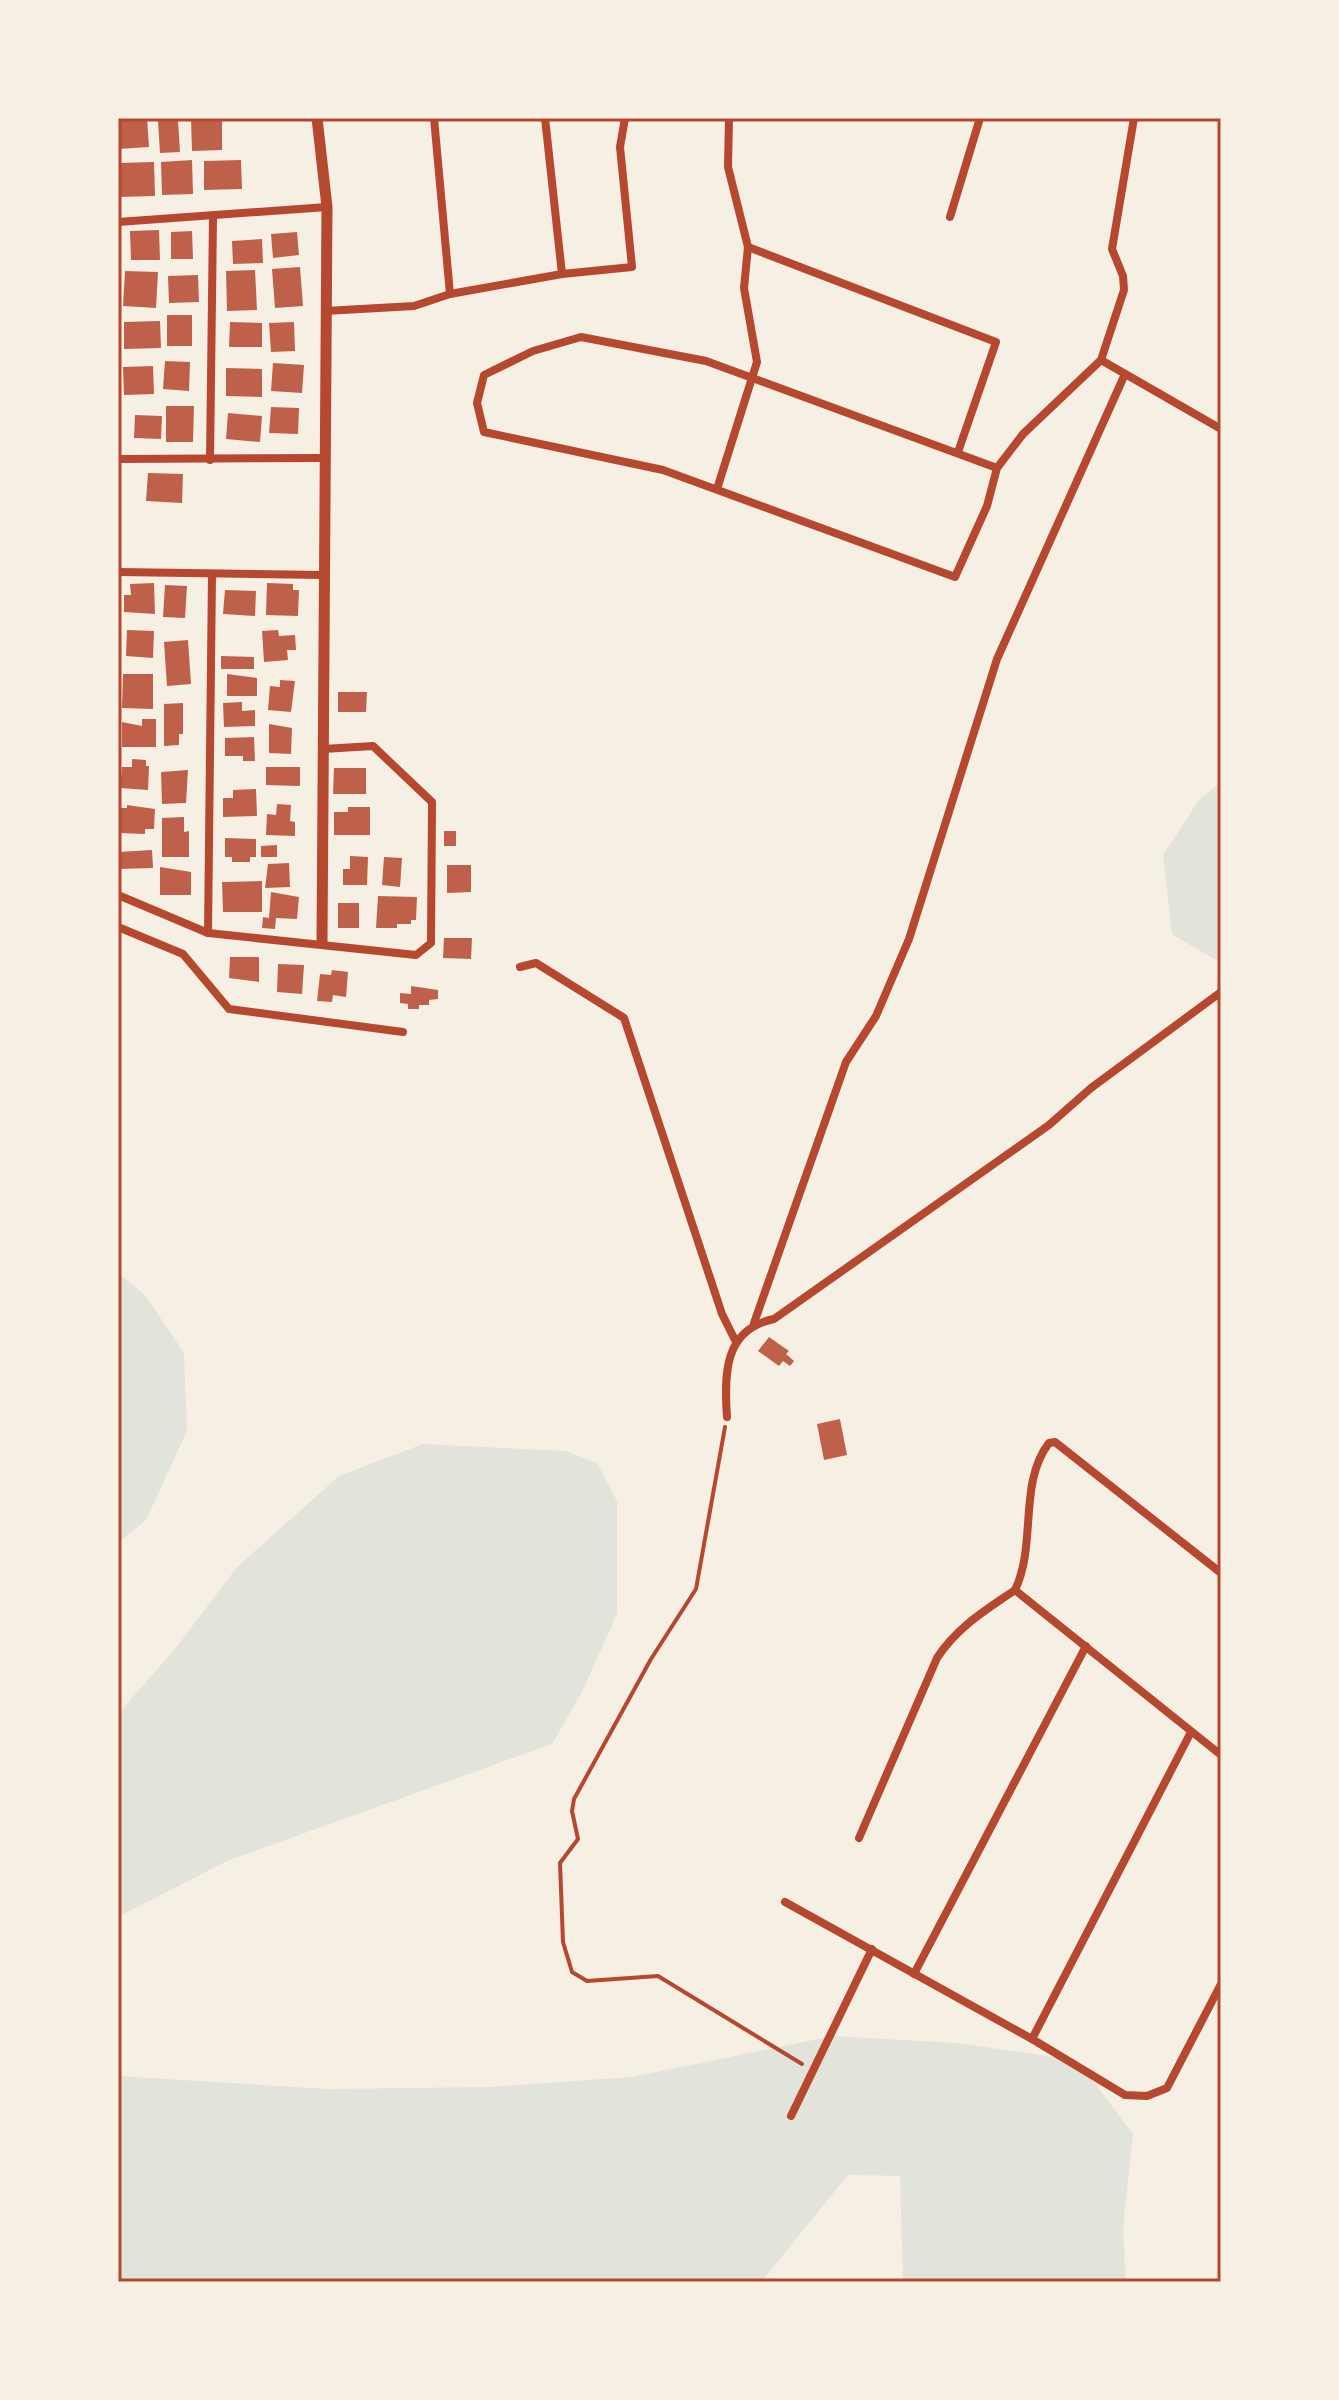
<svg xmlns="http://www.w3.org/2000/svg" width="1339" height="2400" viewBox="0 0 1339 2400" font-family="Raleway,sans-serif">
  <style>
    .green { fill: #e2e4dc }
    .building { fill: #bf614a }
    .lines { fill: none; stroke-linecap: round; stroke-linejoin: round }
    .path { stroke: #b5482f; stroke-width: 4 }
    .minor { stroke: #b5482f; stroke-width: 8 }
    .tertiary { stroke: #b5482f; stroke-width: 11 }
    .neatline { fill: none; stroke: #b5482f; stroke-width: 3 }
  </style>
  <rect width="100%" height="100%" fill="#f6efe4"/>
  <g class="green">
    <polygon points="1221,782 1221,963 1172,934 1163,855 1199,800"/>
    <polygon points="118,1273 145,1295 184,1353 187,1431 146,1520 118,1543"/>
    <polygon points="423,1444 566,1451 597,1463 617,1501 617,1614 582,1692 552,1744 227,1861 118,1917 118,1714 175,1649 237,1567 339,1476"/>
    <polygon points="833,2036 956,2043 1077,2060 1133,2134 1123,2229 1126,2282 903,2282 900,2176 848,2175 761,2282 118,2282 118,2076 328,2089 490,2087 632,2077"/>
  </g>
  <g class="building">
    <polygon points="118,118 147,118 149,147 118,149"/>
    <polygon points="191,118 222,118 222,150 192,151"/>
    <polygon points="178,120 180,152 160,153 158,121"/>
    <polygon points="192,160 193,194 162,195 161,162"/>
    <polygon points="241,160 242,189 204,190 204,161"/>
    <polygon points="154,162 155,196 118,197 118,163"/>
    <polygon points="159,230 160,260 131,260 130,231"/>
    <polygon points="192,231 193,259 171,259 171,232"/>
    <polygon points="297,232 299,255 273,258 271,234"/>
    <polygon points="262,239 263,263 233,264 232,241"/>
    <polygon points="300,267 303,306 275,308 272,269"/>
    <polygon points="255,270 257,310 227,311 226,271"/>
    <polygon points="125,271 158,272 156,308 123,306"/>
    <polygon points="198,275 199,302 169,303 168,276"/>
    <rect x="167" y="315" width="25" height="31"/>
    <polygon points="160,321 161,348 124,349 124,322"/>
    <polygon points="230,322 262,323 262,347 229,347"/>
    <polygon points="294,322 295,351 271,352 269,323"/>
    <polygon points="165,361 190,362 189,391 163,389"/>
    <polygon points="273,363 304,365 302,393 271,391"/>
    <polygon points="153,366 154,394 124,395 123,367"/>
    <polygon points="226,368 262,369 262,397 226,396"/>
    <polygon points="166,406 194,406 193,442 166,442"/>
    <polygon points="271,407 299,408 298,434 269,433"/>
    <polygon points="228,413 262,416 260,442 226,439"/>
    <polygon points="135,415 162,416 161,439 134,438"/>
    <polygon points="148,473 183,474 182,503 146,501"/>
    <polygon points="154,583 155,614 124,612 124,595 131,595 130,584"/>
    <polygon points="267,583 293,584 293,590 299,590 298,616 266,615"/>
    <polygon points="165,585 187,586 185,618 163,617"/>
    <polygon points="225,590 256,591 255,616 223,614"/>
    <polygon points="127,630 154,631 153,658 126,656"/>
    <polygon points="278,630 279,636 295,635 296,650 287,650 288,660 264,662 262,631"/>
    <polygon points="188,640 191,684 167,686 164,642"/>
    <polygon points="221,656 254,657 254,669 221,669"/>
    <polygon points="123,674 153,674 153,709 122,708"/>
    <polygon points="227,674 257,678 257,696 227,696"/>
    <polygon points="280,680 295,681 291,712 268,710 270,686 280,687"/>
    <polygon points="338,692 367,692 366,712 338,712"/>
    <polygon points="242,702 242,711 255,710 255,726 224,727 223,703"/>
    <polygon points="183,703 183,734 179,734 179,745 164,746 164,704"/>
    <polygon points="142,719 156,719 156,747 122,747 122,722 142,726"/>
    <polygon points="269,724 292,728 291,754 269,753"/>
    <polygon points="254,737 255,761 243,761 243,756 225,756 225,738"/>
    <polygon points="132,759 146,760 146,766 149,766 148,790 120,788 122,767 132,767"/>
    <polygon points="266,767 300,767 300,786 266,785"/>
    <polygon points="334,768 366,768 366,794 333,794"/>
    <polygon points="188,770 186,803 162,804 161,772"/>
    <polygon points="256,789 257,816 223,817 223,798 233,798 233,790"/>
    <polygon points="277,804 291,805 290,821 295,822 295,836 266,835 267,814 276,815"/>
    <polygon points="127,805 155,809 154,829 145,829 145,834 119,833 120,808 127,808"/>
    <polygon points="348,807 370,807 370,835 334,835 334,812 348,812"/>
    <polygon points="184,817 184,832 189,831 189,857 162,857 162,818"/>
    <rect x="444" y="831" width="12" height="15"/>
    <polygon points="225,838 256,839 256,857 250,857 250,862 232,862 232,857 225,857"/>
    <polygon points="277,845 277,857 261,857 261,846"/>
    <polygon points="152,850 153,868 118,869 118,852"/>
    <polygon points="350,856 368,857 367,885 343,885 343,869 350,869"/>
    <polygon points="384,857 402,858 400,887 382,885"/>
    <polygon points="289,863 290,887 265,888 268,864"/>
    <polygon points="447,865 471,865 471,892 447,893"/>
    <polygon points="160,867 191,872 191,895 160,895"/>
    <polygon points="262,881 262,912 223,912 222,882"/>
    <polygon points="271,892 299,897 297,919 276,918 275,929 262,928 263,917 269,918"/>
    <polygon points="378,896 417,897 416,920 411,920 411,924 397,924 397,928 376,928"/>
    <rect x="338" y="903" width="21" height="25"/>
    <polygon points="444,938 472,938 471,959 443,958"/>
    <polygon points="230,957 259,957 259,982 229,978"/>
    <polygon points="278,964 304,965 302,994 277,992"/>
    <polygon points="332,970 348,972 346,997 333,995 332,1002 317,1001 320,974 331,975"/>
    <polygon points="411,986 438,990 438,999 429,1000 429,1005 419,1005 419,1009 408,1009 408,1004 400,1003 400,993 411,994"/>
    <polygon points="769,1337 789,1351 786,1354 794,1361 790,1366 783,1361 779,1366 758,1351"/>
    <polygon points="840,1419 847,1455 824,1460 817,1424"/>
  </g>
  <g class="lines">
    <polyline class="path" points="725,1427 696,1589 651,1659 574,1799 572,1811 578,1839 560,1863 563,1942 572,1972 587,1981 658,1976 802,2064"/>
    <g class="minor">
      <polyline points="434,118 450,294"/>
      <polyline points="545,118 562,274"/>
      <polyline points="950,217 980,118"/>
      <polyline points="118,222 327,207"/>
      <polyline points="748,247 996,342 958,452"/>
      <polyline points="325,311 414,306 450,294 562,274 632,267 620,147 625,118"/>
      <polyline points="1101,360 1221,429"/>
      <polyline points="118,459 323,458"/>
      <polyline points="210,460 213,217"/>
      <polyline points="997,468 706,361 581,337 533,351 484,375 477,403 484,432 663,470 955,577 987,506 997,468 1023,434 1101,360 1124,290 1123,276 1112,249 1134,118"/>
      <polyline points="717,489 757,362 744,288 748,247 728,167 729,118"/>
      <polyline points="118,572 323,575"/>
      <polyline points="118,895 208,933 416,955 431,943 432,802 373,746 323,749"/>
      <polyline points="118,927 183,954 229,1009 403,1032"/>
      <polyline points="208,933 212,574"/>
      <polyline points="520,967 536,963 624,1018 722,1314 735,1340"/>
      <polyline points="754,1323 846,1062 876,1016 909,939 997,659 1125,374"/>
      <path d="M727,1417c-3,-43 -3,-88 47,-98l275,-194 42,-37 130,-96"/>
      <path d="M1015,1590c22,-45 3,-107 34,-147l6,-1 166,131"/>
      <path d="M859,1838l78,-180c20,-31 49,-48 78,-68l206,165"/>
      <polyline points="785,1902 1032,2039 1125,2095 1147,2096 1167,2088 1221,1984"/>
      <polyline points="914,1974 1086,1646"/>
      <polyline points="1032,2039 1191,1732"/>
      <polyline points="791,2116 872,1949"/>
    </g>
    <polyline class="tertiary" points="317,118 327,207 322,942"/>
  </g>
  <rect width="1339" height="2400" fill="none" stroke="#f6efe4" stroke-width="240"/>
  <rect x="120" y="120" width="1099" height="2160" class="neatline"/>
</svg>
